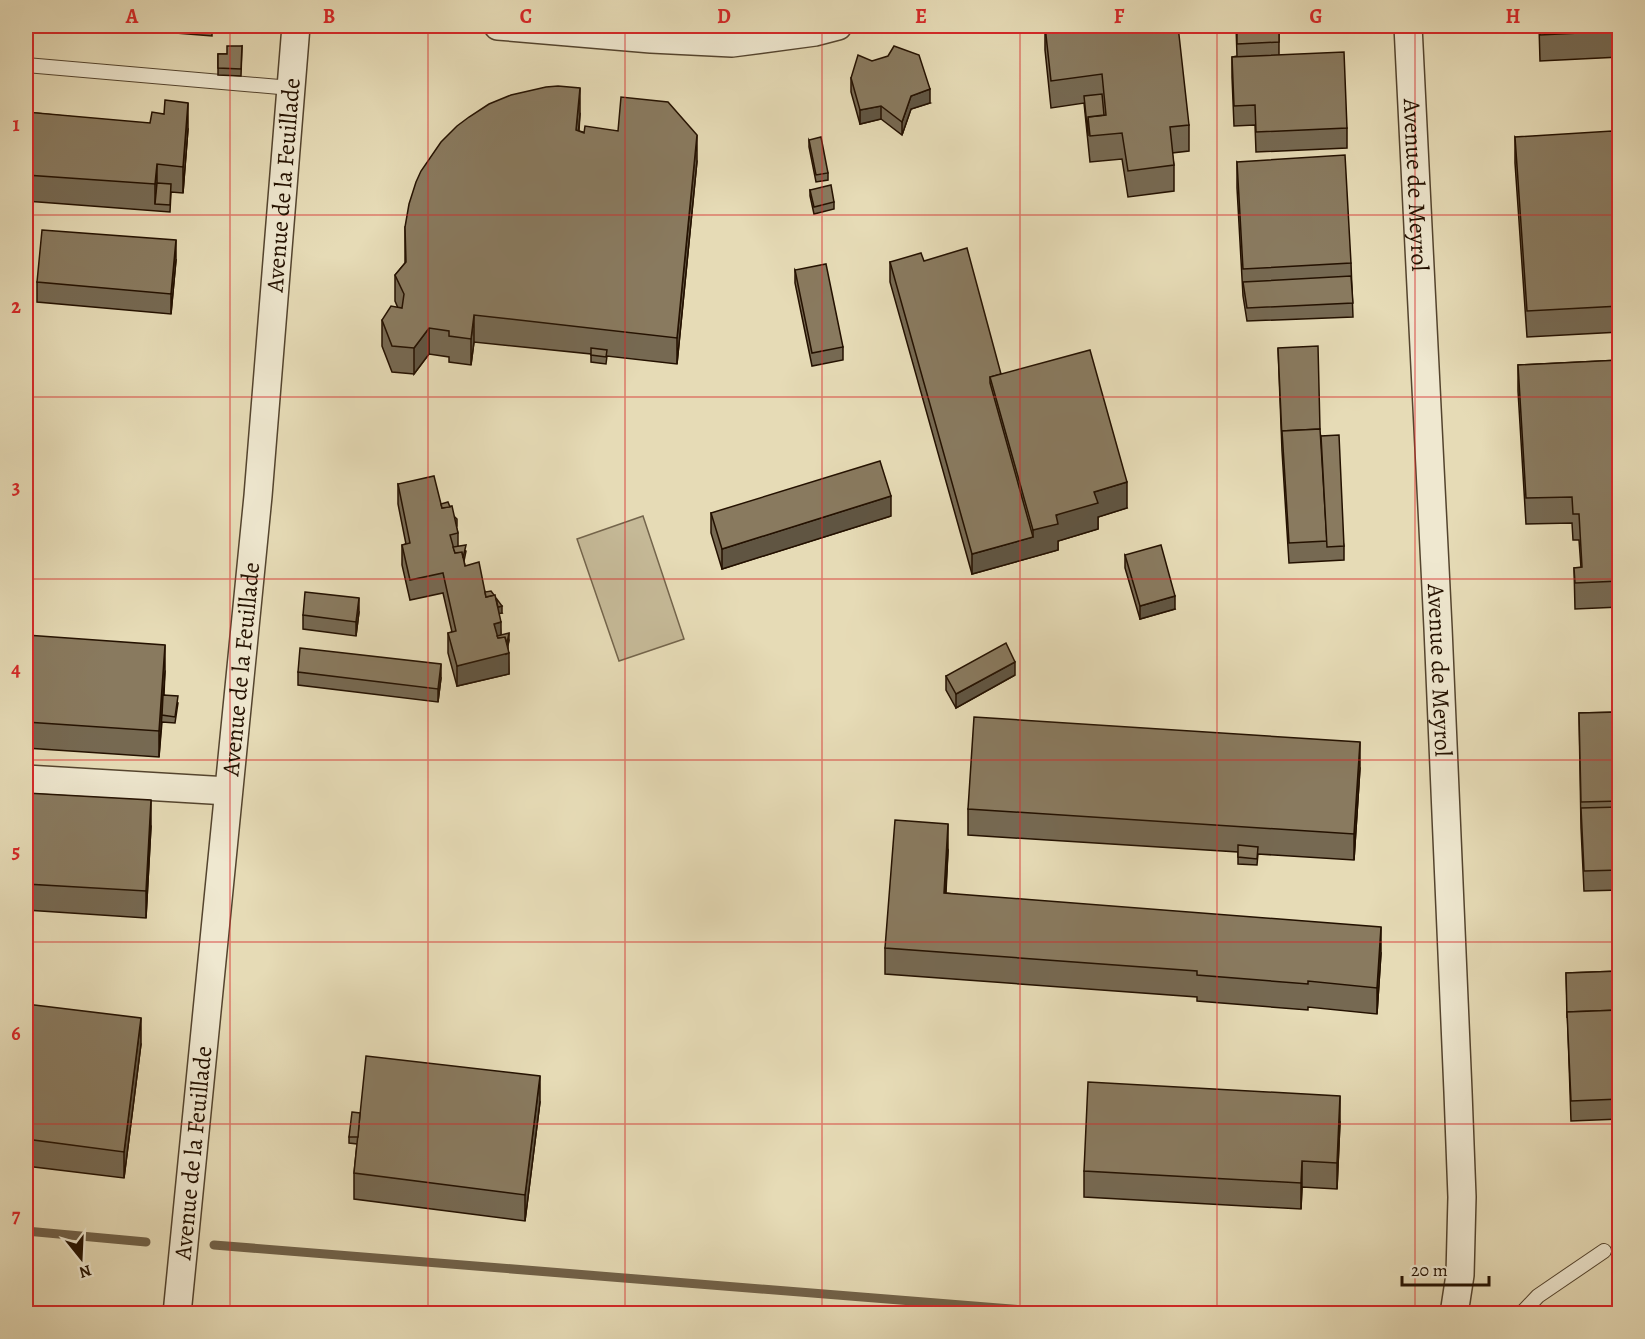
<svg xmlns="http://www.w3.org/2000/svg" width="1645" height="1339" viewBox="0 0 1645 1339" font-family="Alegreya,serif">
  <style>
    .green { fill: #c5b997; stroke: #74654c; stroke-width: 1.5 }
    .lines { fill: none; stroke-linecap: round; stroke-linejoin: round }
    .stream { stroke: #716148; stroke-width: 9 }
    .service-casing { stroke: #54442e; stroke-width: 16 }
    .minor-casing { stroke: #54442e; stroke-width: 30 }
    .service { stroke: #efe8d0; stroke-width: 14 }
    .minor { stroke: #efe8d0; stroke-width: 27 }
    .wall { fill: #766952; stroke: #241100; stroke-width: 1.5 }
    .shaded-wall { fill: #605542; stroke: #241100; stroke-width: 1.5 }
    .building { fill: #897a5f; stroke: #241100; stroke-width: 1.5 }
    .grid { fill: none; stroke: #d62828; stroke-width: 1.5; stroke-opacity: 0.55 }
    .labels { text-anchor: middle; stroke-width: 4.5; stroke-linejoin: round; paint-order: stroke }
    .street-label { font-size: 24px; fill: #241100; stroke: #efe8d0 }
    .neatline { fill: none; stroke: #d62828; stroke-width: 2 }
    .grid-label { font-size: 20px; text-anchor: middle; font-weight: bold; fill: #d62828 }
  </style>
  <rect width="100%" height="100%" fill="#e6dbb6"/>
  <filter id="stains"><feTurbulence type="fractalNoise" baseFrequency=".00333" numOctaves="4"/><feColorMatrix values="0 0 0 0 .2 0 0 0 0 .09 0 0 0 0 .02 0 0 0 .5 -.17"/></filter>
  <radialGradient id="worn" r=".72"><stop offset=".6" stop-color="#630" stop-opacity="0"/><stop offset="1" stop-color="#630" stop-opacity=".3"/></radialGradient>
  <polygon class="green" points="643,516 684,639 619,661 577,539"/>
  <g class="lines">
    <g class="stream">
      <polyline points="26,1231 146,1242"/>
      <polyline points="214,1245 1073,1314"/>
    </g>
    <defs>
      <g id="service">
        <polyline points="26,65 291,88"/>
        <polyline points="1521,1314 1538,1296 1604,1251"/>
      </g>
      <g id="minor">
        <polyline points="498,26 651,39 732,43 815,32 838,26"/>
        <path id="s1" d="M1408,26l30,602 20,464 4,105 -2,78 -6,39"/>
        <polyline points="26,779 228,791"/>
        <path id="s2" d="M177,1314l81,-818 38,-470"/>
      </g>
    </defs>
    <use href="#service" class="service-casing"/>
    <use href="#minor" class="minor-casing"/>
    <use href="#service" class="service"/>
    <use href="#minor" class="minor"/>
  </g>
  <g class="wall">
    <polygon points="176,26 212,26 212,36 176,33"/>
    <polygon points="1045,26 1189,125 1189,151 1172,153 1174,165 1174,191 1128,197 1122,159 1090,162 1084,103 1051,108 1045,50"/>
    <polygon points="1236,26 1279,26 1279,55 1347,128 1347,148 1256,152 1255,125 1234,126 1232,77 1232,57 1237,56"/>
    <polygon points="1539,26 1620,26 1620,57 1540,61"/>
    <polygon points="242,46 241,76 218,75 218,54 227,54"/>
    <polygon points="851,78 930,103 911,109 902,135 881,119 860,124 851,92"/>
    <polygon points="26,112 188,129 183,193 171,192 170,212 26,201"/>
    <polygon points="580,114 579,131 697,161 677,364 607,356 606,364 591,362 591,354 474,342 471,365 449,362 449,357 429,354 414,374 392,372 382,346 382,320 398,308 395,301 395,275 405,263 405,227"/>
    <polygon points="1515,137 1620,260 1620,332 1527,337 1515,163"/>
    <polygon points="809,140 828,173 828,180 816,182 809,147"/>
    <polygon points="1237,162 1351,263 1353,317 1247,321 1243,296 1237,188"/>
    <polygon points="810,190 834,202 834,209 814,214 810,196"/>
    <polygon points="176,260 171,314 37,302 37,282"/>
    <polygon points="924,261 1001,374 1127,508 1098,517 1098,529 1058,541 1058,550 972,574 890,282 890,262"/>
    <polygon points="795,270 843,347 843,360 812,366 795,283"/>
    <polygon points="1278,348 1321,436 1344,546 1344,560 1289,563 1282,451"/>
    <polygon points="1620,360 1620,607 1575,609 1574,568 1581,568 1579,540 1573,540 1572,523 1526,524 1518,391 1518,365"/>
    <polygon points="398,484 441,504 457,519 457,526 456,526 458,533 458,546 466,551 464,561 465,566 502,613 499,613 501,635 509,640 508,646 509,674 457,686 448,653 448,633 452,632 443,593 410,600 402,565 402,545 406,544 398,504"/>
    <polygon points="711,513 891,516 722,569 711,533"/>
    <polygon points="1125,555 1175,609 1140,619 1125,568"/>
    <polygon points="359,612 356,636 303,629 303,615"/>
    <polygon points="26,635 165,671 164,695 178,703 175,723 162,722 159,757 26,748"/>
    <polygon points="298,672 441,678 438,702 298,685"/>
    <polygon points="1015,675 956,708 946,690 946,676"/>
    <polygon points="1620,712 1620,890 1584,891 1581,828 1579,713"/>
    <polygon points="1360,768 1354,860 1258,854 1257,865 1238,864 1238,852 968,835 968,809"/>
    <polygon points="26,793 151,826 146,918 26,910"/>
    <polygon points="948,851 946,893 1381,953 1377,1014 1308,1007 1308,1010 1197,1001 1197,997 885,974 885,948"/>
    <polygon points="1620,971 1620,1119 1571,1121 1566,973"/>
    <polygon points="26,1004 141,1044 124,1178 26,1166"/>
    <polygon points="540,1102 525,1221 354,1199 354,1173 357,1144 349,1143 349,1137 360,1113"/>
    <polygon points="1340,1122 1337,1189 1302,1187 1301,1209 1084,1197 1084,1171"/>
  </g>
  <g class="shaded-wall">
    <polygon points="580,88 580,114 576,157 576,130"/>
    <polygon points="930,89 930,103 911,109 902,135 902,122 911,96"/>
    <polygon points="188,103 188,129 183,193 183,167"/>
    <polygon points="881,106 881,119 860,124 860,110"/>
    <polygon points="697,135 697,161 677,364 677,338"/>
    <polygon points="157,164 157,190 155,204 155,184"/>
    <polygon points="176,240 176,260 171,314 171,294"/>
    <polygon points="474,315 474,342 471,365 471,339"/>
    <polygon points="429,328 429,354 414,374 414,348"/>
    <polygon points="1127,482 1127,508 1098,517 1098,529 1058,541 1058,550 972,574 972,554 1033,537 1033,530 1094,492"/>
    <polygon points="891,496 891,516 722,569 722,549"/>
    <polygon points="1175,596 1175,609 1140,619 1140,606"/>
    <polygon points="359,598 359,612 356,636 356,622"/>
    <polygon points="502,606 502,613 486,617 486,610"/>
    <polygon points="501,622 501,642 496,643 494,624"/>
    <polygon points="509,633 509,640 506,654 509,653 509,674 457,686 457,666 505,650"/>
    <polygon points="165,645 165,671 159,757 159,731"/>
    <polygon points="1015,662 1015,675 956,708 956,694"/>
    <polygon points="441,664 441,678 438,702 438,689"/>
    <polygon points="1360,742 1360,768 1354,860 1354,834"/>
    <polygon points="151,800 151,826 146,918 146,891"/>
    <polygon points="948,824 948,851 944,919 944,893"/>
    <polygon points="1381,927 1381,953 1377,1014 1377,988"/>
    <polygon points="141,1018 141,1044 124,1178 124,1152"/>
    <polygon points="540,1076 540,1102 525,1221 525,1195"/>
    <polygon points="1340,1096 1340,1122 1337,1189 1337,1163"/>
    <polygon points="1302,1161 1302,1187 1301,1209 1301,1183"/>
  </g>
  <g class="building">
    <polygon points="1045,26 1178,26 1189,125 1170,127 1174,165 1128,171 1122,133 1090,136 1088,117 1106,115 1102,74 1051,81"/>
    <polygon points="1237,26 1279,26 1279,42 1237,44"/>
    <polygon points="1540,26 1620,26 1620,31 1540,35"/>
    <polygon points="227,46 242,46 241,69 218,68 218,54 227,54"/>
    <polygon points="894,46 919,55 930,89 911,96 902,122 881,106 860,110 851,78 858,55 872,61 888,56"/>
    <polygon points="1344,52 1347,128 1256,132 1255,105 1234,106 1232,57"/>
    <polygon points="558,86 580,88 576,130 584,133 585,126 618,131 621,97 668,102 697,135 677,338 474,315 471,339 449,336 449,331 429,328 414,348 392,346 382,320 391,306 402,308 404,294 395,275 406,262 405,227 409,204 416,182 421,171 441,142 457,126 469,117 489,104 511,95 546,87"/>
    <polygon points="1102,94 1104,115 1088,117 1088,136 1084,96"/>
    <polygon points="165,100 188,103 183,167 157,164 155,184 26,175 26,112 150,123 152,112 164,114"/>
    <polygon points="1612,131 1620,260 1620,306 1527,311 1515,137"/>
    <polygon points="821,137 828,173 816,175 809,140"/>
    <polygon points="1345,155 1351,263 1243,269 1237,162"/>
    <polygon points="157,183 171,184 170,205 155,204"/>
    <polygon points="831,185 834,202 814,207 810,190"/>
    <polygon points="42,230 176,240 171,294 37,282"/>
    <polygon points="967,248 1001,374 990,377 990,383 1033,537 972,554 890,262 921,253 924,261"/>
    <polygon points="826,264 843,347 812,353 795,270"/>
    <polygon points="1351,276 1353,303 1247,308 1243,282"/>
    <polygon points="1318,346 1320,429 1282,431 1282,438 1278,348"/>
    <polygon points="591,348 607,350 606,357 591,355"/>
    <polygon points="1090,350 1127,482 1094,492 1098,503 1056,515 1058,524 1033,530 990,377"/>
    <polygon points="1620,360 1620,581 1575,583 1574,568 1582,567 1579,514 1573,514 1572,497 1526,498 1518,365"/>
    <polygon points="1320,429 1327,541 1289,543 1282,431"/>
    <polygon points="1339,435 1344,546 1327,547 1321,436"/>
    <polygon points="880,461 891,496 722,549 711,513"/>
    <polygon points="434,476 442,508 452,506 458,533 450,535 455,553 462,552 465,566 479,562 486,597 495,595 501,622 494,624 498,638 505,637 509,653 457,666 448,633 456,631 443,573 410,580 402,545 410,543 398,484"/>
    <polygon points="448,502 450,507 442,508 441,504"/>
    <polygon points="466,545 463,558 462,552 455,553 453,547"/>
    <polygon points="1161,545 1175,596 1140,606 1125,555"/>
    <polygon points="491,591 494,595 486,597 485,592"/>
    <polygon points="305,592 359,598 356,622 303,615"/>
    <polygon points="496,598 502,606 498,607"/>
    <polygon points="509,633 507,643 505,637 498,638 497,636"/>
    <polygon points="26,635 165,645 159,731 26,722"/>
    <polygon points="1006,643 1015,662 956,694 946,676"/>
    <polygon points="300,648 441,664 438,689 298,672"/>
    <polygon points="163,695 178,696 175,717 162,715"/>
    <polygon points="1620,712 1620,801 1581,802 1579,713"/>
    <polygon points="974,717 1360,742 1354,834 968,809"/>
    <polygon points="26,793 151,800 146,891 26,884"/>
    <polygon points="1620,807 1620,870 1584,871 1581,808"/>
    <polygon points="895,820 948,824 944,893 1381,927 1377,988 1308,981 1308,984 1197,975 1197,971 885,948"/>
    <polygon points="1238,845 1258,847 1257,859 1238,857"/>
    <polygon points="1620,971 1620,1010 1567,1012 1567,1018 1566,973"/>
    <polygon points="26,1004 141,1018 124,1152 26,1139"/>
    <polygon points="1620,1010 1620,1099 1571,1101 1567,1012"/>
    <polygon points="366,1056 540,1076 525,1195 354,1173"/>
    <polygon points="1088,1082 1340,1096 1337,1163 1302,1161 1301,1183 1084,1171"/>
    <polygon points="352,1112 360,1113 358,1137 349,1137"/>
  </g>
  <path class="grid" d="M230,26v1288M428,26v1288M625,26v1288M822,26v1288M1020,26v1288M1217,26v1288M1415,26v1288M26,215h1594M26,397h1594M26,579h1594M26,760h1594M26,942h1594M26,1124h1594"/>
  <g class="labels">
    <g class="street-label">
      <text dy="8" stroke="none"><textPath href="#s1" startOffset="159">Avenue de Meyrol</textPath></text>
      <text dy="8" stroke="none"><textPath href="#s2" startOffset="1134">Avenue de la Feuillade</textPath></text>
      <text dy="8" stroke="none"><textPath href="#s2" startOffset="648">Avenue de la Feuillade</textPath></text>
      <text dy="8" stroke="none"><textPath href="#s1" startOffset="645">Avenue de Meyrol</textPath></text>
      <text dy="8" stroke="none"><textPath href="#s2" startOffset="162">Avenue de la Feuillade</textPath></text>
    </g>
  </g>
  <rect width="1645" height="1339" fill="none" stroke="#e6dbb6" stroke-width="66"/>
  <g transform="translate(81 1258) rotate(162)" stroke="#efe8d0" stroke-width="4.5" paint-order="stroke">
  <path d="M0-4.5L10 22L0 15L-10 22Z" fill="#241100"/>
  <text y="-9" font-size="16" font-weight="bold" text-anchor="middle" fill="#241100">N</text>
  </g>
  <path d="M1402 1276v9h87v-9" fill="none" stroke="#241100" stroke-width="3"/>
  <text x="1411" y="1276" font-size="18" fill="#241100" stroke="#efe8d0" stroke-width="4.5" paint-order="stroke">20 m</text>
  <rect x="33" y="33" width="1579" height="1273" class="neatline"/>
  <g class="grid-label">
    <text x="132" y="23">A</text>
    <text x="329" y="23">B</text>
    <text x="526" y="23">C</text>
    <text x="724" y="23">D</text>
    <text x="921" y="23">E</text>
    <text x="1119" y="23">F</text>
    <text x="1316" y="23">G</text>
    <text x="1513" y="23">H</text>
    <text x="16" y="131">1</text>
    <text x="16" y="313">2</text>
    <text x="16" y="494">3</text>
    <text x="16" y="676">4</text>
    <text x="16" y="858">5</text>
    <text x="16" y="1040">6</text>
    <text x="16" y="1222">7</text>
  </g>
  <rect width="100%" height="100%" filter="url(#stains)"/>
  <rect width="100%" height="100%" fill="url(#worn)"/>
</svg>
